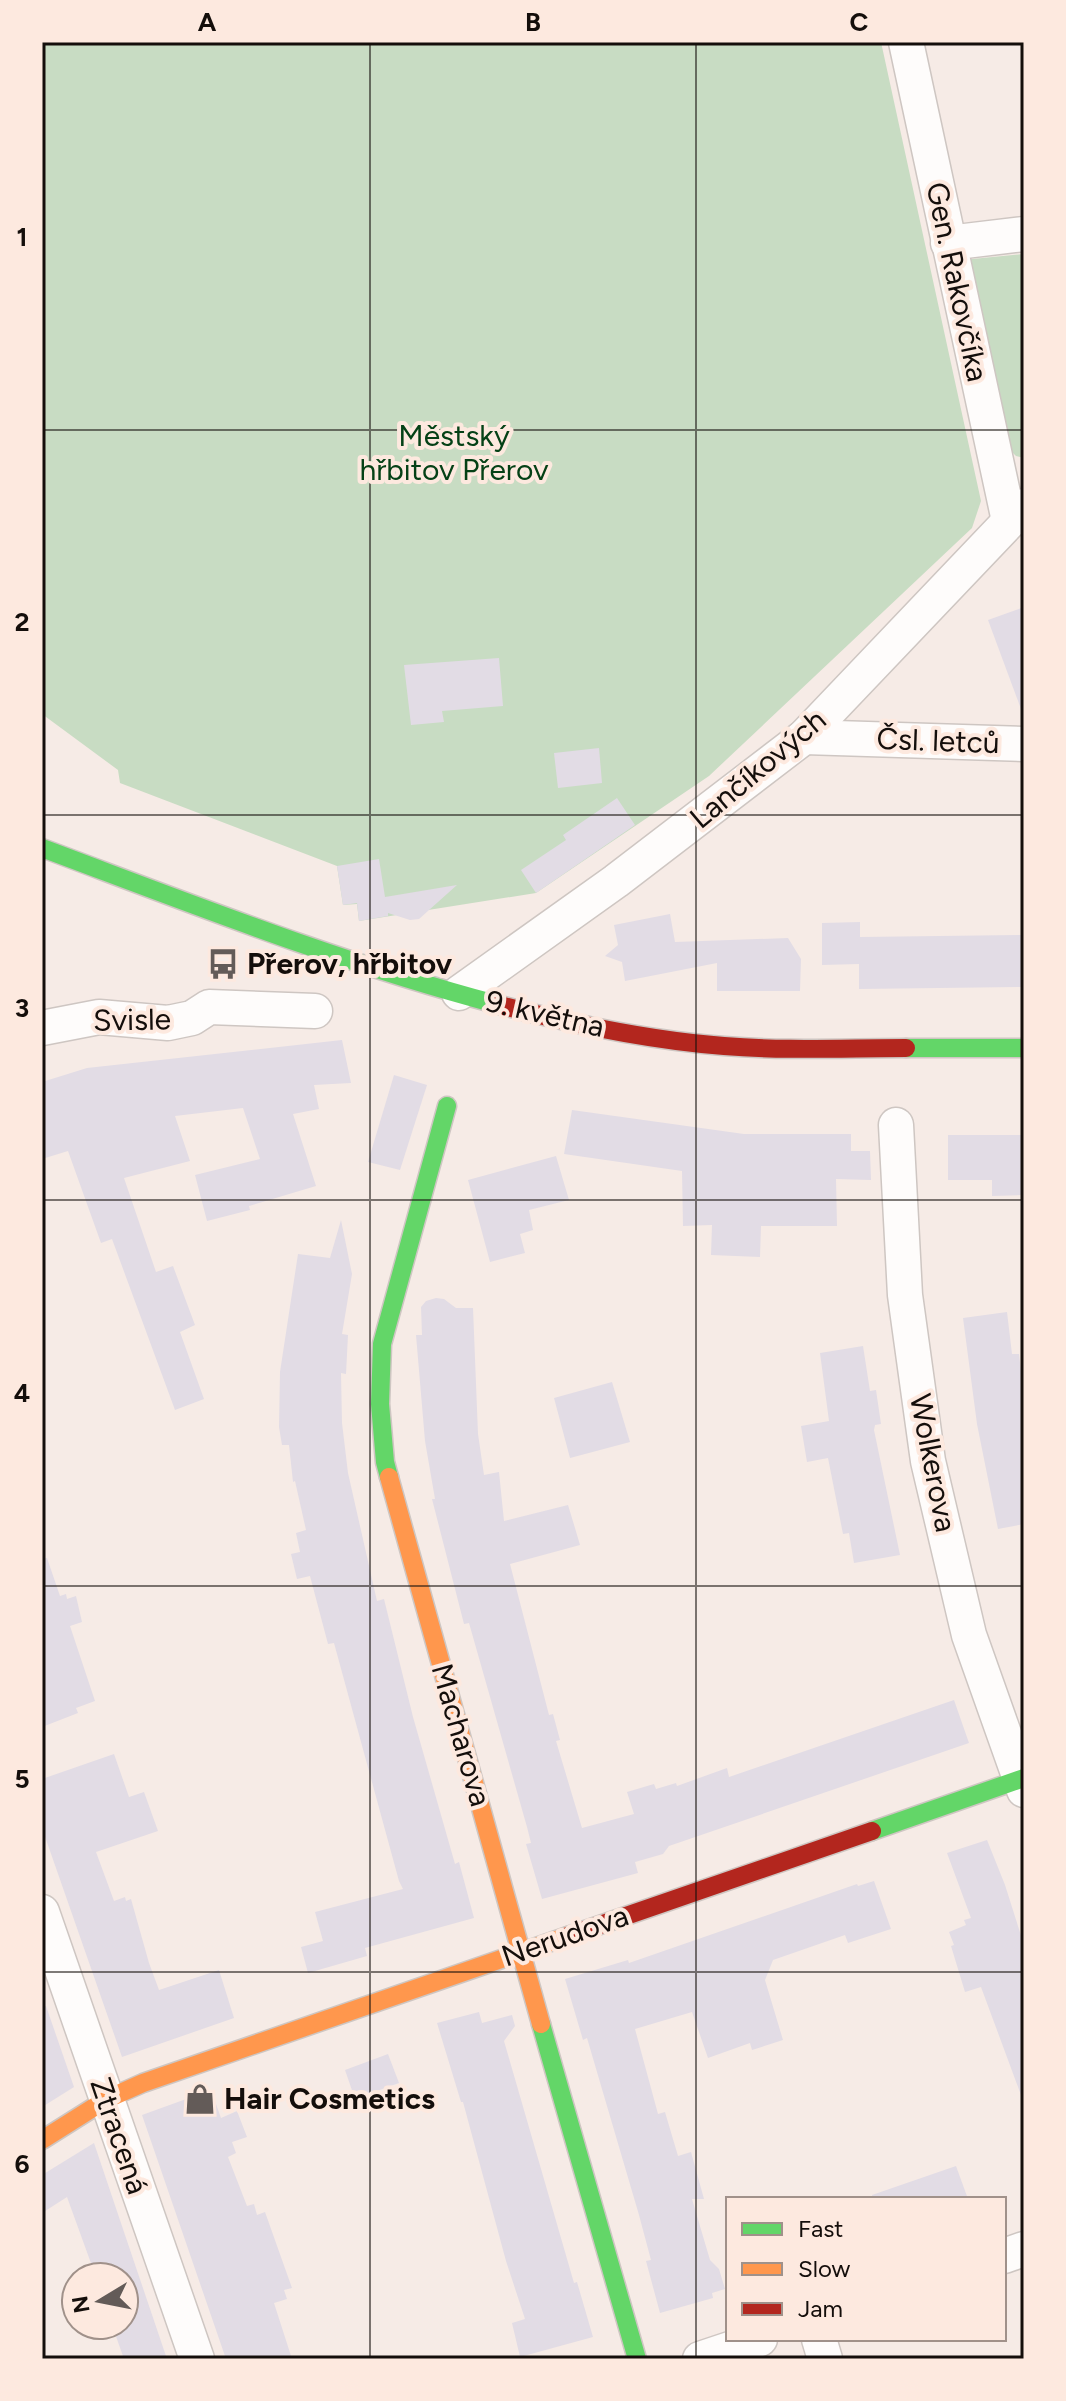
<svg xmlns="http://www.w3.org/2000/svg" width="1066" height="2401" viewBox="0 0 1066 2401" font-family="Figtree,sans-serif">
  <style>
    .green { fill: #c8dcc3 }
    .building { fill: #e2dce5 }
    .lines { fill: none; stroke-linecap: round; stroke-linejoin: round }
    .street-casing { stroke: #cec6c2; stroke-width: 37 }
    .fast-casing { stroke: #cec6c2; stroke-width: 21 }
    .slow-casing { stroke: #cec6c2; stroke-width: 21 }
    .jam-casing { stroke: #cec6c2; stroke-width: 21 }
    .street { stroke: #fefcfb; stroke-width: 34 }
    .fast { stroke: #63d668; stroke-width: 18 }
    .slow { stroke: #ff974d; stroke-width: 18 }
    .jam { stroke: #b3261e; stroke-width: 18 }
    .grid { fill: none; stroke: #140e0b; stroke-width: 2; stroke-opacity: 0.55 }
    .labels { text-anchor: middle; stroke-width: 8; stroke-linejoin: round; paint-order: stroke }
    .street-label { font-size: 30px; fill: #140e0b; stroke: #fde9df }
    .park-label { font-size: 30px; fill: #054116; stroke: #fde9df }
    .poi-label { font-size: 30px; font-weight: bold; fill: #140e0b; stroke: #fde9df; text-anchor: start }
    .neatline { fill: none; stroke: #140e0b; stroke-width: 3 }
    .grid-label { font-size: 26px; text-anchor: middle; font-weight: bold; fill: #140e0b }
  </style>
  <rect width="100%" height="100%" fill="#f6ebe6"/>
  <g class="green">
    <polygon points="42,42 881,42 981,501 972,528 709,776 536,893 359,921 357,904 343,905 337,866 120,783 118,770 42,714"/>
    <polygon points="1024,254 1024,458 1016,456 1006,446 962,260"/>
  </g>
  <g class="building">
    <polygon points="1024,607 1024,709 1021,709 988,620"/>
    <polygon points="499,658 503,706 442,711 444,722 411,725 404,665"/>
    <polygon points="599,748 602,783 558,788 554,753"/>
    <polygon points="617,798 635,825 536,893 521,870 566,840 563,835"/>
    <polygon points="379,859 385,897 457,885 419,919 410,920 388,913 388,916 359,921 357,903 343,905 337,866"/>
    <polygon points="670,914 675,942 788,938 801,959 800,991 717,991 717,963 625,981 622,962 605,956 618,945 614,925"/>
    <polygon points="860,922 860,937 1024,935 1024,987 859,989 859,964 822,965 822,923"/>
    <polygon points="342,1040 351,1083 314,1085 319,1109 293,1114 316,1186 249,1206 250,1210 207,1221 195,1175 260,1159 243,1108 175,1116 190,1161 124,1178 156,1272 173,1266 195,1325 180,1332 204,1399 175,1410 112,1239 101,1243 68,1151 42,1159 42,1082 87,1068"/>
    <polygon points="394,1075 427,1085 400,1170 368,1162"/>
    <polygon points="572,1110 744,1134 851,1134 851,1151 870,1151 871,1180 836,1179 837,1226 761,1226 760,1257 711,1255 712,1225 683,1226 682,1171 564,1154"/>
    <polygon points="948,1135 1024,1135 1024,1180 1022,1180 1022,1195 992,1196 992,1180 948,1180"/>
    <polygon points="556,1156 569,1200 529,1210 533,1230 520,1234 525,1253 490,1262 468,1180"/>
    <polygon points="341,1220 352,1274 342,1334 348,1335 346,1374 341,1373 342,1423 348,1473 377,1601 384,1599 413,1717 455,1864 459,1862 474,1918 365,1948 367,1956 308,1973 301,1947 323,1941 315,1912 403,1889 399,1881 334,1643 328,1644 310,1576 297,1579 291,1554 300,1552 296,1533 306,1530 295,1481 293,1482 289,1445 282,1445 279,1427 280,1372 298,1254 330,1258"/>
    <polygon points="436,1298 444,1299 456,1308 473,1308 478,1434 484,1475 499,1472 504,1521 568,1505 575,1528 580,1545 510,1564 549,1715 553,1714 560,1740 556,1741 582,1828 634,1814 627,1792 654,1784 656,1789 676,1783 677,1786 727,1768 729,1777 954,1700 969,1743 669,1846 663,1854 635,1862 638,1873 542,1899 526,1844 531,1843 527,1827 469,1623 464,1624 432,1499 435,1499 425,1441 416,1335 422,1335 421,1307 426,1301"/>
    <polygon points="1007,1312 1012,1354 1019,1354 1024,1397 1024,1524 998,1529 977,1424 963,1318"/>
    <polygon points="863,1346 870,1391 876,1390 881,1424 875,1425 874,1430 900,1555 854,1563 849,1533 843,1534 828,1458 807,1462 801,1426 829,1421 820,1353"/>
    <polygon points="612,1382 630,1442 570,1458 554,1398"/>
    <polygon points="47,1558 60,1596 66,1594 67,1599 76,1596 82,1622 70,1626 95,1701 76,1708 78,1713 42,1727 42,1559"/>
    <polygon points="114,1754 129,1797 144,1792 158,1831 96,1852 114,1901 125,1897 126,1901 131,1899 149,1963 159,1990 219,1970 234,2018 122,2057 42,1828 42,1779"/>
    <polygon points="987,1840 1005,1885 1024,1945 1024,2095 1021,2095 981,1987 965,1992 951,1946 954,1945 949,1932 966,1925 964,1920 971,1918 947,1853"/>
    <polygon points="874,1881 891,1929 848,1943 845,1935 773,1960 765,1980 783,2040 752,2050 750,2043 708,2058 692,2012 635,2029 658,2114 665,2112 678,2156 691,2152 704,2199 692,2199 710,2260 719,2269 725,2289 712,2293 713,2298 660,2313 646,2261 651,2260 639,2215 587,2038 583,2040 565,1979 628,1960 629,1963 857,1884 858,1886"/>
    <polygon points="46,2006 74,2087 42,2107 42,2007"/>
    <polygon points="479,2012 482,2023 512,2015 515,2026 504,2041 574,2283 577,2282 593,2337 520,2357 512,2323 525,2319 506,2261 463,2102 461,2102 437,2023"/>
    <polygon points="388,2054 399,2083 355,2099 345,2070"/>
    <polygon points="211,2090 221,2118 237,2111 247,2137 232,2142 236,2153 228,2157 247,2206 254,2204 257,2215 265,2212 292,2288 284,2290 287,2299 274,2303 292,2359 226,2359 142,2115"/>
    <polygon points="94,2143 125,2235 167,2359 124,2359 112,2325 124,2325 124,2277 96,2277 67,2197 42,2213 42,2175"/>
    <polygon points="956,2166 968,2199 873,2199 872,2195"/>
  </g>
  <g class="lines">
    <defs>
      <g id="street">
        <polyline points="906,42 1009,521"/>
        <polyline points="948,243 1024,234"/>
        <polyline points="804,737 1024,744"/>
        <polyline points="459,993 616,881 804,737 1024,506"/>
        <polyline points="42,1028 99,1017 168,1023 192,1018 209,1007 315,1011"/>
        <polyline points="896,1125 905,1295 928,1461 969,1635 1024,1790"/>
        <polyline points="42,1912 197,2359"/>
        <polyline points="1004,2256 1024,2249"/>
        <polyline points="819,2339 825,2359"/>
        <polyline points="700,2359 760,2339"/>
      </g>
      <g id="fast">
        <path d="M42,848c150,56 299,115 454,156"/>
        <polyline points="906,1048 1024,1048"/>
        <polyline points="389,1477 385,1462 380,1404 382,1344 447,1106"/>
        <polyline points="872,1831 1024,1778"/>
        <polyline points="541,2024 637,2359"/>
      </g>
      <g id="slow">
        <polyline points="389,1477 541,2024"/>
        <polyline points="42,2140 107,2099 143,2083 568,1936"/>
      </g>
      <g id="jam">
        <path d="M496,1004c75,20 151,36 228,42 60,5 122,2 182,2"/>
        <polyline points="568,1936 872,1831"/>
      </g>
    </defs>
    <use href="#street" class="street-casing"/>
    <use href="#fast" class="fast-casing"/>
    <use href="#slow" class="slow-casing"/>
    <use href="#jam" class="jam-casing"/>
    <use href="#street" class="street"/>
    <use href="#fast" class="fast"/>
    <use href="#slow" class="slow"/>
    <use href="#jam" class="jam"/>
  </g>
  <path class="grid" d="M370,42v2317M696,42v2317M42,430h982M42,815h982M42,1200h982M42,1586h982M42,1972h982"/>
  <defs>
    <symbol id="bus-bare" viewBox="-9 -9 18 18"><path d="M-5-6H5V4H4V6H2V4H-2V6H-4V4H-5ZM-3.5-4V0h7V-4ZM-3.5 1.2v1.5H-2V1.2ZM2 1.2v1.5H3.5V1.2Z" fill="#635b58" stroke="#fde9df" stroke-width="2.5" paint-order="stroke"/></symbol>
    <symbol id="shop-bare" viewBox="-9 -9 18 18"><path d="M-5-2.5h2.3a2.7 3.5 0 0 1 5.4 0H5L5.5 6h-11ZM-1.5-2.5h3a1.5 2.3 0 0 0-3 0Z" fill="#635b58" stroke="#fde9df" stroke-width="2.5" paint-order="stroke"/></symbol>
  </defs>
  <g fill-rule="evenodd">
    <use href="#bus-bare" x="201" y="942" width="44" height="44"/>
    <use href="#shop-bare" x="178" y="2077" width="44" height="44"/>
  </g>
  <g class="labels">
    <g class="street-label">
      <text transform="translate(957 282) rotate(78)" y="10">Gen. Rakovčíka</text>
      <text transform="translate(938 741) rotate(2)" y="10">Čsl. letců</text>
      <text transform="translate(758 769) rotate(-40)" y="10">Lančíkových</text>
      <text transform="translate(545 1014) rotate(13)" y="10">9. května</text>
      <text transform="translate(132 1020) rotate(-1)" y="10">Svisle</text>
      <text transform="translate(933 1463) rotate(79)" y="10">Wolkerova</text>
      <text transform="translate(461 1735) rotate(74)" y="10">Macharova</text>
      <text transform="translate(565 1936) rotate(-19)" y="10">Nerudova</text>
      <text transform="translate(119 2136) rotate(71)" y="10">Ztracená</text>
    </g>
    <g class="park-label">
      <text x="454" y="446">Městský<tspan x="454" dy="34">hřbitov Přerov</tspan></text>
    </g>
    <g class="poi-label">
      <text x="247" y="974">Přerov, hřbitov</text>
      <text x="224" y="2109">Hair Cosmetics</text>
    </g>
  </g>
  <rect width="1066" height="2401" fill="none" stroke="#fde9df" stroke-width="88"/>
  <rect x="726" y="2197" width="280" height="144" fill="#fde9df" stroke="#a0918a" stroke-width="2"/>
  <rect x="742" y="2223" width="40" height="12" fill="#63d668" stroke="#a0918a" stroke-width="2"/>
  <text x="798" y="2237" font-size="24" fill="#140e0b">Fast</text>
  <rect x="742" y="2263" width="40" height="12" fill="#ff974d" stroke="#a0918a" stroke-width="2"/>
  <text x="798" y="2277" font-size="24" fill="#140e0b">Slow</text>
  <rect x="742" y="2303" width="40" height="12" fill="#b3261e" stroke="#a0918a" stroke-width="2"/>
  <text x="798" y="2317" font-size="24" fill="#140e0b">Jam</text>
  <g transform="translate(100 2301) rotate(260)"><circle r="38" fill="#fde9df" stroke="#a0918a" stroke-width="2"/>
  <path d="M0-6L14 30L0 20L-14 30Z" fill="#635b58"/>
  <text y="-12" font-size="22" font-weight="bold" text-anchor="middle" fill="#140e0b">N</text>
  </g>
  <rect x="44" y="44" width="978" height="2313" class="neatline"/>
  <g class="grid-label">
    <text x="207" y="31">A</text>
    <text x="533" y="31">B</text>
    <text x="859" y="31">C</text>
    <text x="22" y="246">1</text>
    <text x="22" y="631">2</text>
    <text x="22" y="1017">3</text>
    <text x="22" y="1402">4</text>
    <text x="22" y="1788">5</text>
    <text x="22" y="2173">6</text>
  </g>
</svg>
